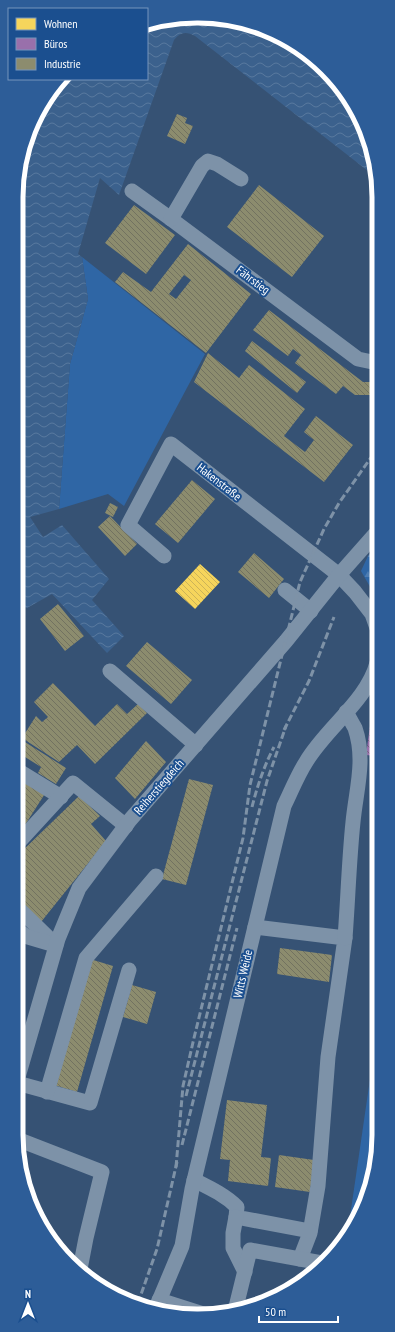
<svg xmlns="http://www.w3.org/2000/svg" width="395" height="1332" viewBox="0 0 395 1332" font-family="'PT Sans Narrow',sans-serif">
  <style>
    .green { fill: #2f66a5 }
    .forest { fill: url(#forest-firs) }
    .water { fill: url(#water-waves) }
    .homes { fill: url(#homes-back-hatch) }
    .offices { fill: url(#offices-back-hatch) }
    .industry { fill: url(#industry-back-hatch); fill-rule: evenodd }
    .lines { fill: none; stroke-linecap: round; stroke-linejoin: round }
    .minor { stroke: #7d92a8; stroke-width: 15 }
    .rail { stroke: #7e92a7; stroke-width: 3; stroke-dasharray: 7 3; stroke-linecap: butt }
    .labels { text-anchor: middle; stroke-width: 4; stroke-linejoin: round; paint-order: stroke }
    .street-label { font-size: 12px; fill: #fff; stroke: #1b4f8f }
    .rim { fill: none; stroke: #fff; stroke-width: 5 }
  </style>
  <defs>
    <pattern id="forest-firs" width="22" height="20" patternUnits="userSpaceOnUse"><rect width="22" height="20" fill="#2f66a5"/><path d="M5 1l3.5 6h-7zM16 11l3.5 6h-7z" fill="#4e7db2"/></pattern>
    <pattern id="water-waves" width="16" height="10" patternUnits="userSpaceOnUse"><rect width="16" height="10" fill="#3b618d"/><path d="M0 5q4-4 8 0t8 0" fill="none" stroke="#58799e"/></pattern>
    <pattern id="homes-back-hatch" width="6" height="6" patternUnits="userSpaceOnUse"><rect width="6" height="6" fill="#f6d55c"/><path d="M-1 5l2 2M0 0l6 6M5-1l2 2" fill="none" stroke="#ccb358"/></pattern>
    <pattern id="offices-back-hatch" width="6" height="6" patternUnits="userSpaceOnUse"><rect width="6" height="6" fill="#9970ab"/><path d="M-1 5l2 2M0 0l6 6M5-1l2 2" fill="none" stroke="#766080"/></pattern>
    <pattern id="industry-back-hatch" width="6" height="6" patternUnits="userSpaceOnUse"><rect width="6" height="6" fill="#8c8c6e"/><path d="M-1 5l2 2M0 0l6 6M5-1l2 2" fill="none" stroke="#727260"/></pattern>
  </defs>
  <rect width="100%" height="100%" fill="#365274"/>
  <g class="green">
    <polygon points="82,257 205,354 124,506 108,494 59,509 70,364 88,299"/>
    <polygon points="376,1038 376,1170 347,1237"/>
  </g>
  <polygon class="forest" points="377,546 377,599 361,571 368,556"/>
  <path class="water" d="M233,19l55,21 38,29 34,48 17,57v4l-182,-142c-9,-5 -15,-4 -21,4l-55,155 -19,-17 -22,76 4,3 6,42 -18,65 -11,145 -29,8 13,20 19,-12 47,54 -17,21 32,36 -17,17 -55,-59 -25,14 -9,-3 1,-443 27,-65 18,-18h83v-53l15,-6z"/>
  <polygon class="homes" points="200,564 220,582 195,609 175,591"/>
  <polygon class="offices" points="370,726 376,726 376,756 366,755"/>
  <g class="industry">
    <polygon points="177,114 187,118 185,123 193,126 185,144 167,136"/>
    <polygon points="259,185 324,236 292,277 227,227"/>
    <polygon points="134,205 175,235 146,274 105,243"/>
    <path d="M188,244l63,50 -45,59 -91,-71 8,-10 28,20zM184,275l7,5 -15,19 -7,-5z"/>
    <polygon points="269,310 363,382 377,382 377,395 355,395 343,386 336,394 295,363 301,355 293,349 288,356 253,330"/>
    <polygon points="252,341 306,382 297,393 245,351"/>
    <polygon points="208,353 239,378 249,365 305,409 284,436 305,452 314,440 304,432 316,416 353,445 324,482 194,382"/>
    <polygon points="192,480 215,499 178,543 155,524"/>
    <polygon points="110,503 118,507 113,517 105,513"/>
    <polygon points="110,516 137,544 125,556 98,527"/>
    <polygon points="254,553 284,579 269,598 238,572"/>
    <polygon points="58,604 84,636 65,651 40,619"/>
    <polygon points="147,642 192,680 171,704 126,666"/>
    <polygon points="53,683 95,726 117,704 127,714 138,704 147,713 95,764 77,745 59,762 22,738 36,716 42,722 48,717 34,702"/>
    <polygon points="17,737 66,768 56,784 38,773 41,767 17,752"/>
    <polygon points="146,741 166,762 135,799 115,778"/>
    <polygon points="17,774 46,792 25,825 17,820"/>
    <polygon points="189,779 213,785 186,885 162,879"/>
    <polygon points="79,796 100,816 91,824 106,841 41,922 17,897 17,856"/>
    <polygon points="280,948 332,955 329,982 277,974"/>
    <polygon points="90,959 113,966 77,1092 54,1085"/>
    <polygon points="132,985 156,992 147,1024 123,1017"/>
    <polygon points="227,1100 267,1105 261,1157 271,1158 268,1186 228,1181 230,1160 220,1159"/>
    <polygon points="279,1155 314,1160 310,1192 275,1187"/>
  </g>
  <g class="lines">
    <g class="minor">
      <polyline points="132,191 171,219 358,359 377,363"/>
      <polyline points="171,219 202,166 208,161 217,164 241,179"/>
      <polyline points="164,556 128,525 171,444 339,575 355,592 372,614 377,628"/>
      <polyline points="285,590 311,611"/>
      <polyline points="110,671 196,745"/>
      <polyline points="17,770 61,797"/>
      <polyline points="17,844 73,783 126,826"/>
      <polyline points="17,907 56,945"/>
      <polyline points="255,927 345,938 328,1057 318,1186 310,1233 300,1259"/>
      <polyline points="17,930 28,937 55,945"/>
      <path d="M345,938c3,-39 4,-77 8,-116 3,-32 13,-62 2,-94 -3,-5 -6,-11 -9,-16"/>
      <polyline points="17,1083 90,1103 129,970"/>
      <polyline points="16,1084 58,939 79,888 130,820 286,641 339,575 377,532"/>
      <polyline points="47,1092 86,958 156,876"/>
      <polyline points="17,1139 102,1172 86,1238 80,1269"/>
      <path d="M194,1180c16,8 31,15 43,27l-1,10 74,14"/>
      <polyline points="236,1217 233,1233 233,1248 245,1272"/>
      <polyline points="159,1300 203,1314"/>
      <path d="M156,1308l26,-62 10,-57 92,-383c7,-14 13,-30 22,-44 20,-34 61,-61 71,-99"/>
      <polyline points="235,1311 250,1250 322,1263"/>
    </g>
    <g class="rail">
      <polyline points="284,730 309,681 334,617"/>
      <path d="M252,807c5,-20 12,-41 22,-60"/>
      <polyline points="186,1096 267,781 286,726"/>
      <polyline points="182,1145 237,928"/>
      <polyline points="176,1167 183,1086 194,1038 243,838 250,785 300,582 324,529 339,503 377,449"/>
      <polyline points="138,1303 157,1249 177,1162"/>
    </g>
  </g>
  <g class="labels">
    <g class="street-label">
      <text transform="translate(253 280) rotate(37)" y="4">Fährstieg</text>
      <text transform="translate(219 482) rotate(38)" y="4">Hakenstraße</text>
      <text transform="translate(159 787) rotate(-49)" y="4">Reiherstiegdeich</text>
      <text transform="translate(243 974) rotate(-77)" y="4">Witts Weide</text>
    </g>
  </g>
  <path d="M0 0H395V1332H0ZM197 23H198A174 174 0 0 1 372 197V1135A174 174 0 0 1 198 1309H197A174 174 0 0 1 23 1135V197A174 174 0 0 1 197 23Z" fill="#2d5d98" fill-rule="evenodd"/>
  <path class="rim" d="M197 23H198A174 174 0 0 1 372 197V1135A174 174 0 0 1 198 1309H197A174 174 0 0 1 23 1135V197A174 174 0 0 1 197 23Z"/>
  <rect x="8" y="8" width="140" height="72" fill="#1b4f8f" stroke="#7695bc"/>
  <rect x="16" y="18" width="20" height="12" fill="#f6d55c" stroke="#7695bc"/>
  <text x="44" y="28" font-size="12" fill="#ffffff">Wohnen</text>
  <rect x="16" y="38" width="20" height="12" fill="#9970ab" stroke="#7695bc"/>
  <text x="44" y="48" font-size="12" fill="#ffffff">Büros</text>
  <rect x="16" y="58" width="20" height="12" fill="#8c8c6e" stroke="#7695bc"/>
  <text x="44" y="68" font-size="12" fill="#ffffff">Industrie</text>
  <g transform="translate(28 1304)" stroke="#1b4f8f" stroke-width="3" paint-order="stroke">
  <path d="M0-3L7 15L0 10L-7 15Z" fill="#ffffff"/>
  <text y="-6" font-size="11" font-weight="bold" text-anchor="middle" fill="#ffffff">N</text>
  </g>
  <path d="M259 1316v6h79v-6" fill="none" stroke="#ffffff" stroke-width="2"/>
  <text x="265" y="1316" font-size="12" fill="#ffffff" stroke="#1b4f8f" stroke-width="3" paint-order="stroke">50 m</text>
</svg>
